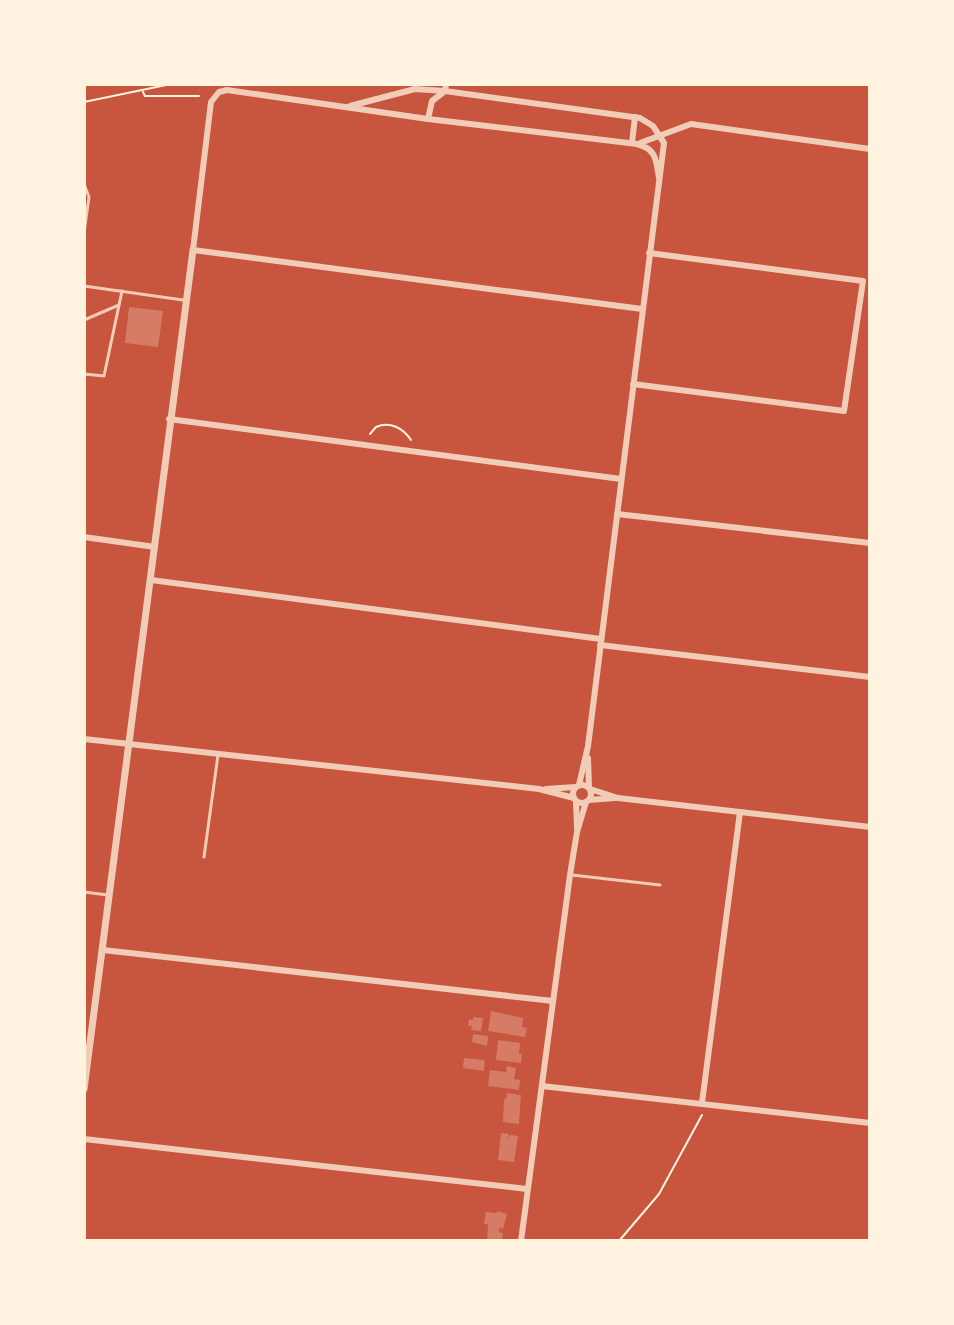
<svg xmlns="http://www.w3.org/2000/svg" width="954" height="1325" viewBox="0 0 954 1325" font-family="'Libre Baskerville',serif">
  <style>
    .building { fill: #d67c66 }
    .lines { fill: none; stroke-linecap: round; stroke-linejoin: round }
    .path { stroke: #fff3e0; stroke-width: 2 }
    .service { stroke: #f1ccb7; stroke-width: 3 }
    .minor { stroke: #f1ccb7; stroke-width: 6 }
    .tertiary { stroke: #f1ccb7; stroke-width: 7 }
  </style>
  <rect width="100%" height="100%" fill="#c8553d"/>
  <g class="building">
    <polygon points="129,307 163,311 158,347 125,343"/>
    <polygon points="491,1011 523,1018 522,1027 527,1028 525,1037 488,1031"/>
    <polygon points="473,1017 483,1018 481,1031 471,1030 472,1026 468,1026 469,1019 473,1020"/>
    <polygon points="473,1034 488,1036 487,1046 472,1042"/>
    <polygon points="498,1040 520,1043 519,1054 522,1054 521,1063 496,1060"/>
    <polygon points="464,1058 485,1060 484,1071 463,1068"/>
    <polygon points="507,1066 516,1068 514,1079 520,1080 519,1090 488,1086 490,1070 506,1072"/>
    <polygon points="507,1093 521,1095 519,1124 503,1122 504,1099 506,1100"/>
    <polygon points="501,1133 509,1134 508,1138 511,1135 518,1136 514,1162 498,1160"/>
    <polygon points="497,1211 507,1214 503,1229 499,1228 499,1232 503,1233 502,1241 487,1241 488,1224 484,1224 486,1212 497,1213"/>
  </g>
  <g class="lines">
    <g class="path">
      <polyline points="143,92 145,96 199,96"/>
      <polyline points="84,102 171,84"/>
      <path d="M370,434l6,-7c14,-6 27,1 35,13"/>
      <polyline points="619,1241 659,1194 702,1115"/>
    </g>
    <g class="service">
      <polyline points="84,184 89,197 84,233"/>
      <polyline points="84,286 183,300"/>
      <polyline points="84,320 119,305"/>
      <polyline points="84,374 104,376 122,291"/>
      <polyline points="204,857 218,755"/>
      <polyline points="572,875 660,885"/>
      <polyline points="84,892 108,895"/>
    </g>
    <g class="minor">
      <polyline points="350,106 415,89 445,91 640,118 653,126 664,143 588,746 579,785"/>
      <polyline points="428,119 432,101 445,91 446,84"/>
      <polyline points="632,143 635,117"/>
      <polyline points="640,143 691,124 870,149"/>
      <path d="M642,309l-449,-59 18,-148 8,-10 8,-2 201,29 209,25c19,5 19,15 22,34"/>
      <polyline points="633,384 844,411 863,281 649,253"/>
      <polyline points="169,419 621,479"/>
      <polyline points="617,514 870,543"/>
      <polyline points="84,537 155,547"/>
      <polyline points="151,580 601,639"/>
      <polyline points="600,645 870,677"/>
      <polyline points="84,739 539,789 574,798"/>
      <polyline points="588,758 589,787"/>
      <circle cx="582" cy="794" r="9"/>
      <polyline points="546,789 575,787"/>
      <polyline points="590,789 618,798 870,827"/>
      <polyline points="589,800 615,798"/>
      <polyline points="576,801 577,828"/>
      <polyline points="103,950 553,1001"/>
      <polyline points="542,1086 870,1123"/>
      <polyline points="702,1103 740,812"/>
      <polyline points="84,1139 527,1189"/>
      <polyline points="521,1241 570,875 577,832 586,802"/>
    </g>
    <polyline class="tertiary" points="84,1089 193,250"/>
  </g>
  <rect width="954" height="1325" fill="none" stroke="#fff3e0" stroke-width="172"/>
</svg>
